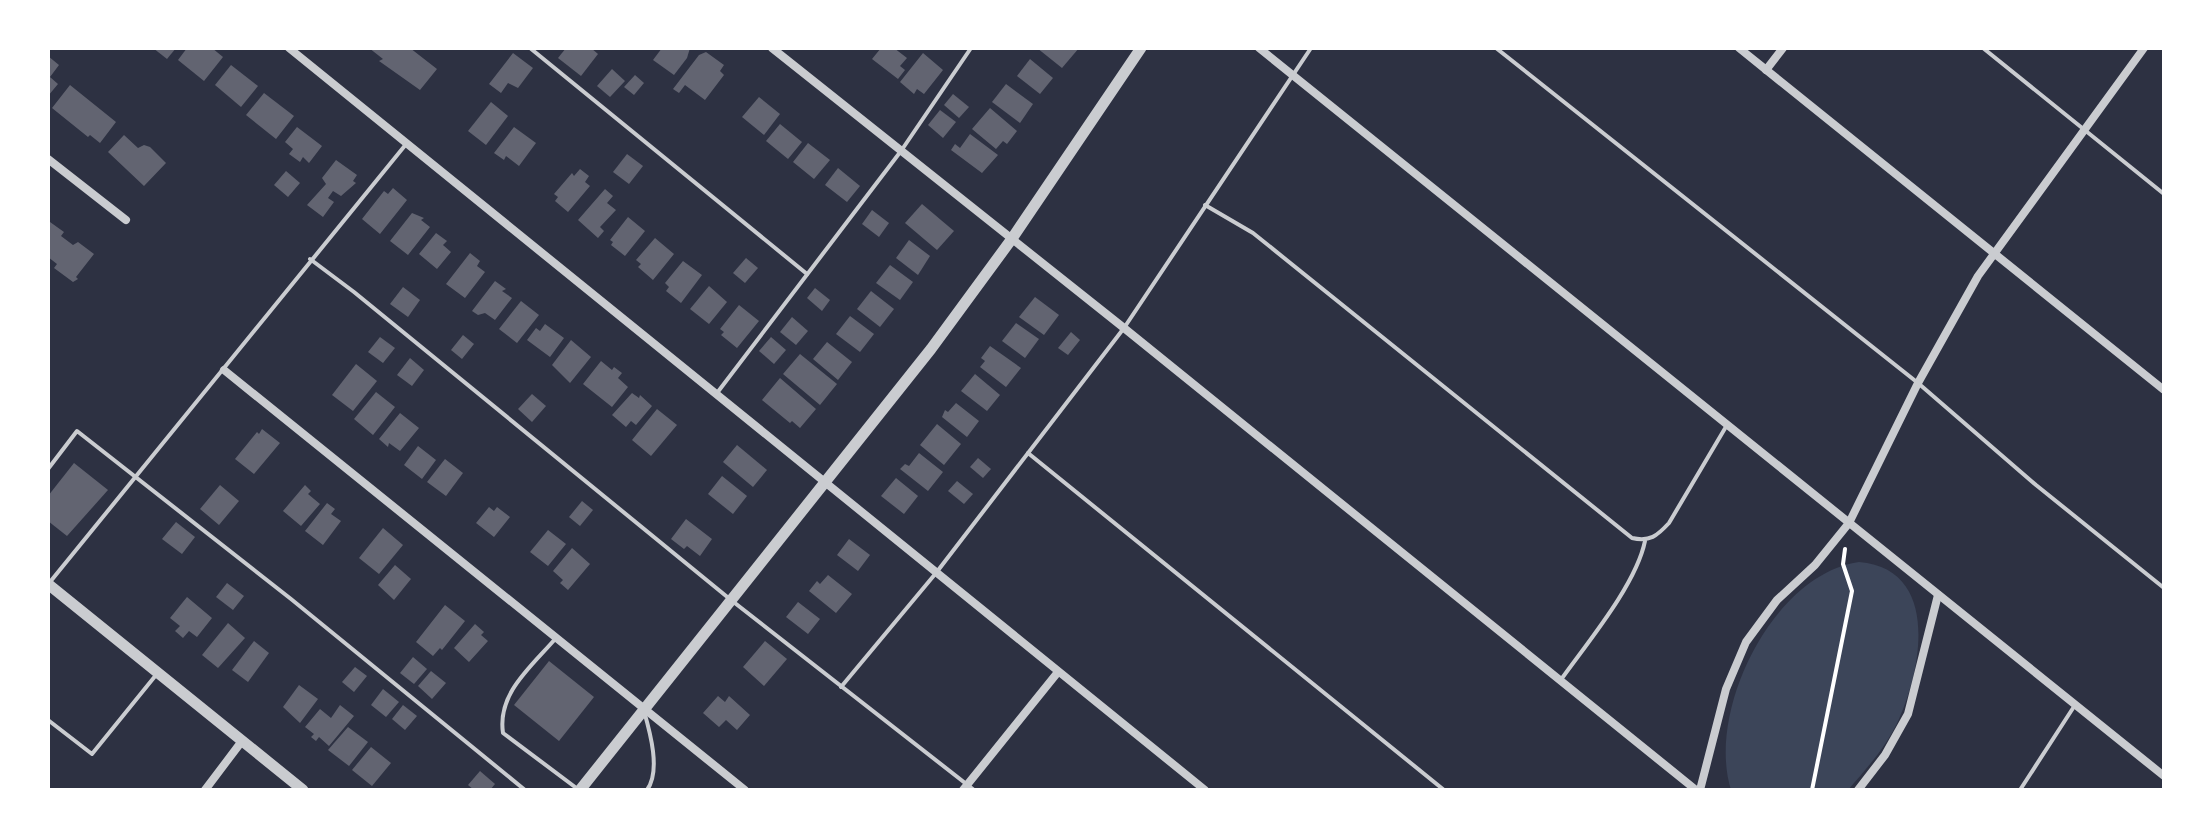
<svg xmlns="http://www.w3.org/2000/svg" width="2212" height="838" viewBox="0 0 2212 838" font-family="Overpass,sans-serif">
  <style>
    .green { fill: #3c4559 }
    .building { fill: #626471 }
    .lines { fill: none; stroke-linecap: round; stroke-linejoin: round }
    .path { stroke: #fff; stroke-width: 4 }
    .service { stroke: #caccd0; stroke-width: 4 }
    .minor { stroke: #caccd0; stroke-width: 8 }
    .tertiary { stroke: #caccd0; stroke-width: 11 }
  </style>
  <rect width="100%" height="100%" fill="#2d3142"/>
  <path class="green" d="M1859,562c81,7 63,106 40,157 -12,27 -32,49 -51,71h-117c-25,-79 42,-216 128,-228z"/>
  <g class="building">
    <polygon points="153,48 176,48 167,59"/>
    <polygon points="187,48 212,48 223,57 204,81 178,60"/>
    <polygon points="369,48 410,48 437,69 420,90 379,61 383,59"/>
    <polygon points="566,48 591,48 598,54 581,76 558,58"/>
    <polygon points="662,48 690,48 687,58 674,75 653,60"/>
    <polygon points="881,48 894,48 907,58 900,66 905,70 898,79 872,59"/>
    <polygon points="1037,48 1079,48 1062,68"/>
    <polygon points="706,52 724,65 720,71 724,75 705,100 685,85 679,93 673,89 699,55"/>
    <polygon points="513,53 533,68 518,88 508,83 501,93 489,84"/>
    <polygon points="923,53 943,70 924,94 917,89 914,94 900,82"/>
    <polygon points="48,56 59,65 50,77 58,84 48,96"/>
    <polygon points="1030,59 1053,78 1040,94 1017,76"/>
    <polygon points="231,65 258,86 241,107 215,85"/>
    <polygon points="612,69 625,81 610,97 597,86"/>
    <polygon points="635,75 644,83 634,95 624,87"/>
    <polygon points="1006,84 1033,104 1020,123 992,102"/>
    <polygon points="70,85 116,122 100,143 90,135 88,137 52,108"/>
    <polygon points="264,93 294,116 276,139 246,115"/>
    <polygon points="953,94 969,107 959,118 944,105"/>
    <polygon points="759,97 780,114 764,135 742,117"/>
    <polygon points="491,102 508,116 486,145 468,131"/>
    <polygon points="990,108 1017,131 1007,144 1003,141 996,149 972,129"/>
    <polygon points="940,110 956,122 943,138 928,125"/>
    <polygon points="780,124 802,142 788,159 766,141"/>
    <polygon points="297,127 322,146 309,163 303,157 300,162 289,154 293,149 285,142"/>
    <polygon points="514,127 536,143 519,166 506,156 504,160 494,153"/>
    <polygon points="970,134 998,155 982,173 951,150 955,144 960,148"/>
    <polygon points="124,135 138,148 144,145 150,147 166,163 144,186 108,152"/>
    <polygon points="808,143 830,160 814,179 793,162"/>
    <polygon points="627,154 643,166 629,184 613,172"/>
    <polygon points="336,160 357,175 353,181 356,183 341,196 333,191 328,198 334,202 323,217 307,205 326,184 322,178"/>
    <polygon points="838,168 860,186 847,202 825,185"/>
    <polygon points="580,169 589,176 585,182 590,186 568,212 555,201 558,197 554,194 572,173 574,176"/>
    <polygon points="286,171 300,183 288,197 274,185"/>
    <polygon points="393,188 407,200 380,234 362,219 384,191 388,194"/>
    <polygon points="605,189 613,196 607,203 616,210 600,227 604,231 598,238 578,220"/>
    <polygon points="922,204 954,231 937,250 905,223"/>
    <polygon points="872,210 889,223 879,237 862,224"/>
    <polygon points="412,213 424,218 421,220 430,227 408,255 390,241"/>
    <polygon points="628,217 645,231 625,256 611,245 613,242 610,240"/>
    <polygon points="50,222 64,232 61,236 73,245 78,242 94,254 76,277 78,279 73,282 54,268 57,264 48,257"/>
    <polygon points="436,233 447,241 443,245 451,252 437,269 419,254"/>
    <polygon points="655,238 674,254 653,280 638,267 641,264 636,260"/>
    <polygon points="909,240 930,256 918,275 896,258"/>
    <polygon points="470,253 480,261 477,266 485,272 465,298 446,284"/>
    <polygon points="746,258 758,268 745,283 733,273"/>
    <polygon points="683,261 702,275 681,303 666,291 669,287 665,283"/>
    <polygon points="890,265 913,282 900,300 876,283"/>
    <polygon points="495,281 506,289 502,291 512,298 495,320 485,313 478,315 472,311"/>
    <polygon points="709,286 727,302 709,324 690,309"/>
    <polygon points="403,287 420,300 408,317 390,304"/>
    <polygon points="815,288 830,300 822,311 807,298"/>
    <polygon points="871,291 894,309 880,327 857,309"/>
    <polygon points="1035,297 1059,315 1044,335 1019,317"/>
    <polygon points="521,301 539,315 517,343 499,329"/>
    <polygon points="739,305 759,321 737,348 721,335 724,332 720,329"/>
    <polygon points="850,316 874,334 860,352 836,334"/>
    <polygon points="792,317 808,331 796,345 780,332"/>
    <polygon points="1016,323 1039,339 1025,358 1002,341"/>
    <polygon points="545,324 564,338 550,357 527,340 536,328 540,331"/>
    <polygon points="1071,332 1080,340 1068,355 1058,348"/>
    <polygon points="463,335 474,344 462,359 451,350"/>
    <polygon points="380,337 395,348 383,363 368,352"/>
    <polygon points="771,337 786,350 774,364 759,351"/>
    <polygon points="571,340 591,357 570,383 552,365"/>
    <polygon points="827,342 852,362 838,380 813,359"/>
    <polygon points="990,346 1021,368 1006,387 980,367 985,361 981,358"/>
    <polygon points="800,354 837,384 820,405 783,374"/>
    <polygon points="410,358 424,370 412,386 397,375"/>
    <polygon points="601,361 612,370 614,367 622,373 618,378 628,387 612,407 583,384"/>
    <polygon points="356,364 377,381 353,411 332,395"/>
    <polygon points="975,374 1000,395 987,411 961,391"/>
    <polygon points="780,378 816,409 800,428 792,421 790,423 762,400"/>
    <polygon points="376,392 395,407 373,435 354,419"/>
    <polygon points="632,393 639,398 640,395 652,406 636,425 631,421 626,427 612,415"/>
    <polygon points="532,394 546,406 532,422 518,409"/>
    <polygon points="956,403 979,421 967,437 942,417 945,410 948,412"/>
    <polygon points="657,409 677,425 651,456 632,440"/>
    <polygon points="400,413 419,428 400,451 389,443 388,447 379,439"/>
    <polygon points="937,424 961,444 944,465 920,445"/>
    <polygon points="262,429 280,443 254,474 235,459 257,432 259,434"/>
    <polygon points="737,445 767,470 753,487 723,462"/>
    <polygon points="418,446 436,460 422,479 404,465"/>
    <polygon points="919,453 943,472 928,491 900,469 905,464 909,466"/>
    <polygon points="978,458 991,469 983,478 970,467"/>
    <polygon points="445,459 463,473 446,496 427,482"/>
    <polygon points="74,463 108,490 67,536 48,521 48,496"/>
    <polygon points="722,476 747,496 733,514 708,494"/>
    <polygon points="896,478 918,496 904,514 881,496"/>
    <polygon points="957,481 973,494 964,504 948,491"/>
    <polygon points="220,485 239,501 219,525 200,509"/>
    <polygon points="305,485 311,491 308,494 320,504 301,526 283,511"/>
    <polygon points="582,501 593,510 580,526 569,517"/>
    <polygon points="327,503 335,509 331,514 341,521 323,545 305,531"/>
    <polygon points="489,507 494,511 497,507 510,517 494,537 476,523"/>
    <polygon points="686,519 712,539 700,556 687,546 684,549 671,539"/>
    <polygon points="176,522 195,537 182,554 162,539"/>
    <polygon points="383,528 403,545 379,574 359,558"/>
    <polygon points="548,530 566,544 548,566 530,552"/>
    <polygon points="849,539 870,555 858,571 837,555"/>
    <polygon points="572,548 590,564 568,590 560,583 563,580 553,571"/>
    <polygon points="395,565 411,579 394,600 378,585"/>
    <polygon points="828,575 852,594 836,613 809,591 817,581 820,584"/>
    <polygon points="227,583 244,596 233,610 216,597"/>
    <polygon points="187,597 212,618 197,637 189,631 183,638 175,631 180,626 170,618"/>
    <polygon points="798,602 820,619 808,634 786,617"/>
    <polygon points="445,605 465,621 442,650 440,648 433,656 416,642"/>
    <polygon points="228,623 245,638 218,668 202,655"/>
    <polygon points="475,624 484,632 481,635 488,641 469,662 454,648"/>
    <polygon points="254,641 269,653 248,682 232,670"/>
    <polygon points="765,641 787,659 764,686 743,667"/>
    <polygon points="413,657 427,669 414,684 400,673"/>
    <polygon points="549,661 594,697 559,741 514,705"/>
    <polygon points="355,667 367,676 354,692 342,682"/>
    <polygon points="431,671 446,683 432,699 418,686"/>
    <polygon points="299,685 318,699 300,723 283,707"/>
    <polygon points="383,689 399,702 386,717 371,705"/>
    <polygon points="718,696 725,702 729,696 750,715 737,730 726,720 719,727 703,713"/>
    <polygon points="340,705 354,716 329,746 319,737 316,741 311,737 314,734 305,727 320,709 331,718"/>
    <polygon points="403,705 417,716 405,730 392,719"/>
    <polygon points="348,727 368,742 349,766 328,750"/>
    <polygon points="371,747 391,763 372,786 352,770"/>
    <polygon points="480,771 495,784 490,790 474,790 468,785"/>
  </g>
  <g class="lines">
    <polyline class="path" points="1812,790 1852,591 1843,564 1845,549"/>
    <g class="service">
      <polyline points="530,48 807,274"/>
      <polyline points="1496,48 1918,383 2036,485 2164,588"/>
      <polyline points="1983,48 2164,194"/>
      <path d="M1205,205l48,28 379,305c18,4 25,-2 37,-15l58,-98"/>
      <polyline points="310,259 354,292 731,600 974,790"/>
      <polyline points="717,393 901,151 971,48"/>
      <polyline points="1028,453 1444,790"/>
      <polyline points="48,469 77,431 291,599 525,790"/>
      <polyline points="50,582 407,143"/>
      <path d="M556,638c-24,28 -59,55 -53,95l76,57"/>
      <path d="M1560,681c27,-38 76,-96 85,-140"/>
      <polyline points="841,687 936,573 1124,328 1311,48"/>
      <path d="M644,711c6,21 17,60 3,79"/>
      <polyline points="48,720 92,754 156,675"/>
      <polyline points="2020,790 2075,705"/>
    </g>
    <g class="minor">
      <polyline points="289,48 1205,790"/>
      <polyline points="772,48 1124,328 1696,790"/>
      <polyline points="1259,48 2164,776"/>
      <polyline points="1739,48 2164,390"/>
      <polyline points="1766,70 1783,48"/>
      <polyline points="48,159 126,220"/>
      <polyline points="224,370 745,790"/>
      <polyline points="205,790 242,741"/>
      <polyline points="963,790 1058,672"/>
      <polyline points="1700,790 1726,689 1746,642 1777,600 1815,565 1849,523 1918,383 1978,276 2144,48"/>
      <polyline points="1858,790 1885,755 1908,714 1938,595"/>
    </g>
    <g class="tertiary">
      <polyline points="48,584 303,790"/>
      <polyline points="580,790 931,349 1011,240 1141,48"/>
    </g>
  </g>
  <rect width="2212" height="838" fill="none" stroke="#ffffff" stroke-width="100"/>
</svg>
